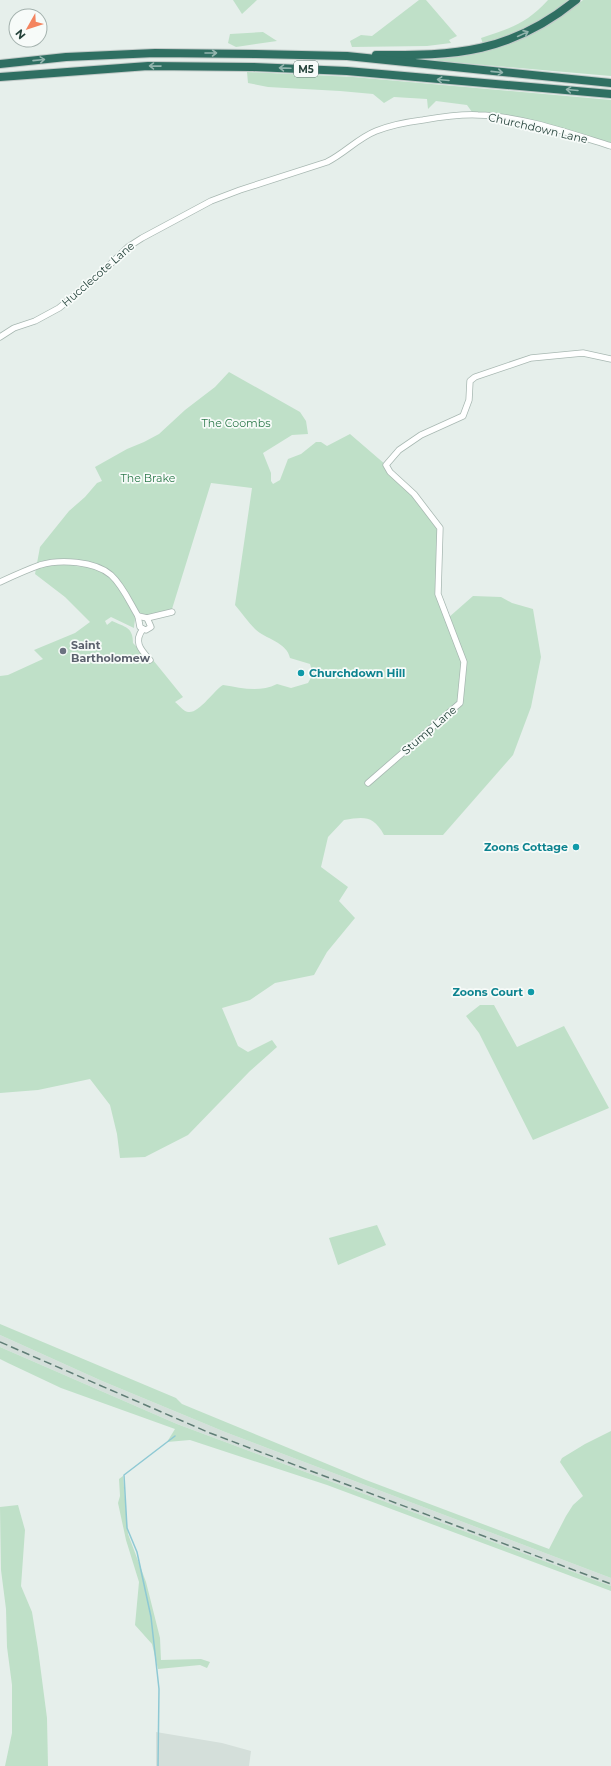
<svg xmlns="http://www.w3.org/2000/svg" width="611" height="1766" viewBox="0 0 611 1766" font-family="Montserrat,sans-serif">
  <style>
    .built { fill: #d4dfda }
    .green { fill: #bfe0c8; fill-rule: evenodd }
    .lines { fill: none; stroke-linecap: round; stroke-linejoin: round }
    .stream { stroke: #8ec9d4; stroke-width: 1.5 }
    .minor-casing { stroke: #a8b8b2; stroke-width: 7 }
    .highway-casing { stroke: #c2cac8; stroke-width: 10 }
    .minor { stroke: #fff; stroke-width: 5.5 }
    .highway { stroke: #2f6f62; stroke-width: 8 }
    .rail { stroke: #5f7d75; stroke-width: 1.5; stroke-dasharray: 8 4; stroke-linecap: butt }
    .oneway { stroke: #93b5ae }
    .worship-dot { fill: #6b7280; stroke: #f7fbf9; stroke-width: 1.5 }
    .culture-dot { fill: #0f9aa8; stroke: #f7fbf9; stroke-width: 1.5 }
    .labels { text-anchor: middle; stroke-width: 3.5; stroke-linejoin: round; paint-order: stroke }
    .shield { fill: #f7fbf9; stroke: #637a73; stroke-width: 1 }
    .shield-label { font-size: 10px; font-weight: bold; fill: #24423a }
    .street-label { font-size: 11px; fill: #24423a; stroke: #f7fbf9 }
    .park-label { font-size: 11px; fill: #2d7a4b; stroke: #f7fbf9 }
    .worship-label { font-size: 11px; font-weight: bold; fill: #5b616d; stroke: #f7fbf9; text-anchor: start }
    .culture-label { font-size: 11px; font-weight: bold; fill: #0d838f; stroke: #f7fbf9; text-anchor: end }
  </style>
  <rect width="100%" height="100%" fill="#e6efeb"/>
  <g class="built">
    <polygon points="0,1335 102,1381 225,1432 611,1578 611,1586 177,1424 0,1347"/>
    <polygon points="156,1732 222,1743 251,1751 249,1766 156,1766"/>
  </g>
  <g class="green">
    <polygon points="233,0 257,0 242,14"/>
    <polygon points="419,0 426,0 457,36 449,40 451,43 427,46 352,47 350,41 361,35 372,36"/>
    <path d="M548,0h20c-24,22 -53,34 -85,44l-2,-6c30,-10 45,-14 67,-38z"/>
    <path d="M583,0h28v76l-183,-16c60,-4 108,-21 155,-60z"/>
    <polygon points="263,32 277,41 236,47 228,43 230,34"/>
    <polygon points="247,72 353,77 611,100 611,143 472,112 467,105 436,101 428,109 427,99 394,97 384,103 373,94 340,91 268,87 248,83"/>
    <path d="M229,372l71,40 6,9 2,13 -16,1 -29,18 8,20v8l2,3 7,-4 8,-21 13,-5 15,-12h5l6,4 23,-12 36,31 28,29 26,34 -2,66 10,24 25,-22 28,1 11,6 21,6 8,48 -10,50 -18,48 -70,80h-59c-11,-20 -20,-18 -40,-15l-16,17 -7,30 27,20 -9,14 16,17 -28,34 -13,23 -39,8 -25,17 -28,8 16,38 10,6 24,-12 5,7 -27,24 -62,64 -43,22 -25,1 -3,-24 -7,-29 -20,-26 -52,11 -38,3v-417l8,-1 35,-16 -9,-9 41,-17 15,-11 -25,-25 -30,-23 5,-27 29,-36 16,-14 12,-14 5,-2 -7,-14 32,-18 17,-7 15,-8 26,-24 30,-23zM211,483l41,5 -17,117c7,8 13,17 20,24 10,10 32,13 35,29l20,6 3,10 -5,9 -17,5 -14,-4c-18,9 -35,4 -54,1 -9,5 -24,29 -35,27 -5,-1 -9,-7 -13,-10l8,-5 -30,-37 -5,-1 -15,-16c0,-16 -8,-16 -21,-22l-5,4 -2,-4 6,-4 23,11c0,-3 1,-7 1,-10 -1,-13 -24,-43 -35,-49 -6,-3 -18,-2 -25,-3l-2,-5 26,4 10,7 29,41 11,2 23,-6z"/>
    <polygon points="480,1005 494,1005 517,1047 564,1026 609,1108 533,1140 479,1033 466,1016"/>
    <polygon points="377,1225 386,1245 338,1265 329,1238"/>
    <polygon points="0,1324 176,1398 182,1404 366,1480 549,1549 566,1516 573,1505 583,1496 560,1462 562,1458 585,1444 611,1431 611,1578 225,1432 102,1381 0,1335"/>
    <polygon points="0,1347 177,1424 611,1586 611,1591 327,1485 190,1440 167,1442 175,1429 61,1388 8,1363 0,1359"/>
    <polygon points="123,1476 128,1534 146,1582 160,1638 161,1660 201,1659 210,1662 207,1668 200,1665 158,1669 152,1644 135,1625 139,1582 126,1540 118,1503 120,1496 119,1479"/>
    <polygon points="18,1505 25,1530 21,1586 32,1612 38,1649 47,1718 48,1766 5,1766 12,1733 12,1685 7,1647 6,1609 1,1570 0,1507"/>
  </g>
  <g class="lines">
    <polyline class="stream" points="158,1766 159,1689 151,1617 137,1552 127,1528 124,1475 175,1436"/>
    <defs>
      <g id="minor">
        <path d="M0,337l14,-9 21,-7 24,-13 38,-31 31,-30 14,-9 69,-37 29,-11 87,-28c18,-9 31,-24 49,-31 15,-6 31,-9 47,-11 18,-3 36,-6 55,-5 43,1 91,18 133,31"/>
        <path d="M0,582c13,-6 26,-12 40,-17 20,-6 55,-4 71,10 12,11 19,28 27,41l9,2 25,-6"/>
        <polyline points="138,616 140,627 143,629"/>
        <path d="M147,618l4,9 -5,3 -3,-1c-10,13 -2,21 7,31"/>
        <polyline points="368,783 460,703 464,662 438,594 440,528 414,494 390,472 386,465 399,450 421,435 463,416 469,400 470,381 475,377 531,358 583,353 611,359"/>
      </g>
      <g id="highway">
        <path d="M376,55c79,1 135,-2 200,-55"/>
        <polyline points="0,64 66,57 155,53 256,54 347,56 611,83"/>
        <polyline points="0,77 148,66 253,67 347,71 611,94"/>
      </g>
    </defs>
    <use href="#minor" class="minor-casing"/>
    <use href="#highway" class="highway-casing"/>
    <use href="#minor" class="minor"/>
    <use href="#highway" class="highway"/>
    <polyline class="rail" points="0,1342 210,1433 611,1584"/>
  </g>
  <defs><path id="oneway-shaft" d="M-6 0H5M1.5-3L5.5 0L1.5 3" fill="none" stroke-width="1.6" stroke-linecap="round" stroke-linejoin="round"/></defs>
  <g class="oneway">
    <use href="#oneway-shaft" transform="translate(523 34) rotate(-25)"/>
    <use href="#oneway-shaft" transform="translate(211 53)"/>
    <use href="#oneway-shaft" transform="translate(39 60) rotate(-6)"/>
    <use href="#oneway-shaft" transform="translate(155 66) rotate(-179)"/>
    <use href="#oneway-shaft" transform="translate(285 68) rotate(-178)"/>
    <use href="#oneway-shaft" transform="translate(497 72) rotate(6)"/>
    <use href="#oneway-shaft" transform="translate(443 80) rotate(-175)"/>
    <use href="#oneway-shaft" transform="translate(572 90) rotate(-175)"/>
  </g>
  <circle class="worship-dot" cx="63" cy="651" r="4"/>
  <g class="culture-dot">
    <circle cx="301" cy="673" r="4"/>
    <circle cx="576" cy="847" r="4"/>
    <circle cx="531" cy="992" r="4"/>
  </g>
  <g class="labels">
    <rect class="shield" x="294" y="61" width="24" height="16" rx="3"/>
    <g class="shield-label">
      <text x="306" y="73">M5</text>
    </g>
    <g class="street-label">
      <text transform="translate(538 128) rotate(13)" y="4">Churchdown Lane</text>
      <text transform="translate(98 274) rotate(-41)" y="4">Hucclecote Lane</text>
      <text transform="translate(429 730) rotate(-41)" y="4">Stump Lane</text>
    </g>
    <g class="park-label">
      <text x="236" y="427">The Coombs</text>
      <text x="148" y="482">The Brake</text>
    </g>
    <g class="worship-label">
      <text x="71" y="649">Saint<tspan x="71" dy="13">Bartholomew</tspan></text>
    </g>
    <g class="culture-label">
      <text x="309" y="677" text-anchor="start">Churchdown Hill</text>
      <text x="568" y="851">Zoons Cottage</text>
      <text x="523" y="996">Zoons Court</text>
    </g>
  </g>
  <g transform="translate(28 28) rotate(231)"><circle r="19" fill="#f7fbf9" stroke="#a3b1ad"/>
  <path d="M0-3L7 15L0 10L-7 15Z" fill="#f4845f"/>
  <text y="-6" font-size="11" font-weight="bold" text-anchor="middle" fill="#24423a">N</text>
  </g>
</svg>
